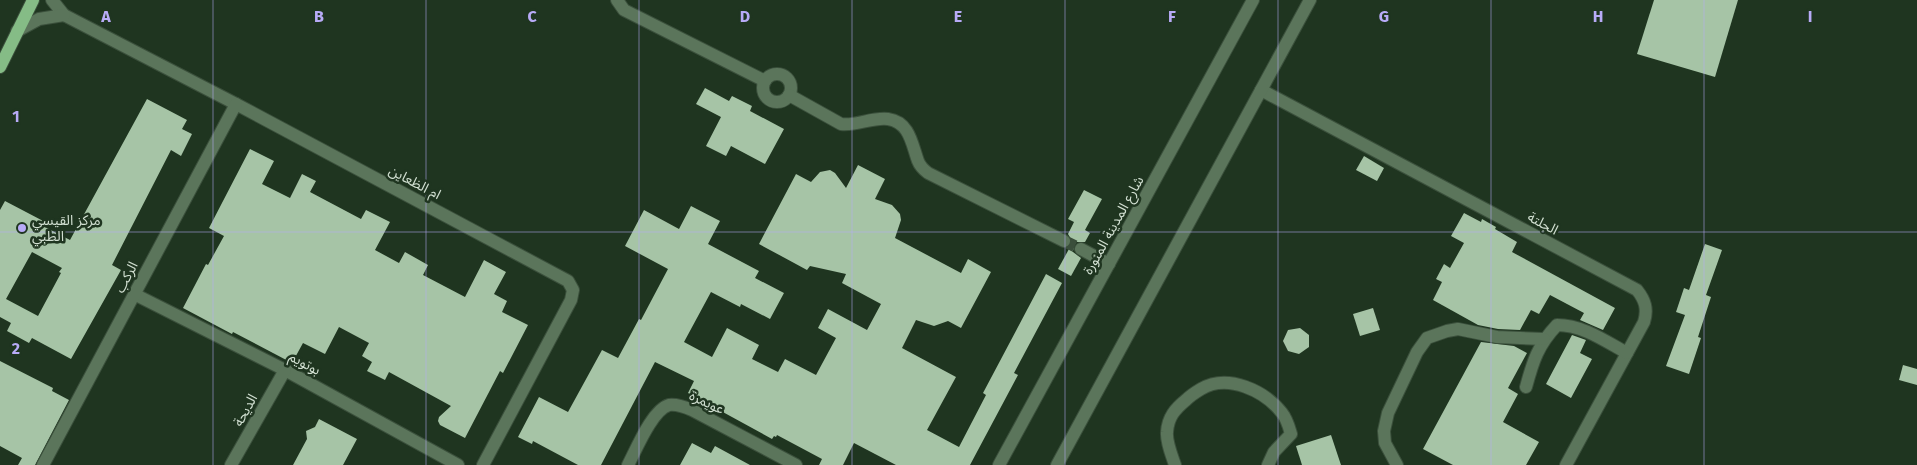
<svg xmlns="http://www.w3.org/2000/svg" width="1917" height="465" viewBox="0 0 1917 465" font-family="'Fira Sans','Noto Sans Arabic',sans-serif">
  <style>
    .building { fill: #a6c4a6; fill-rule: evenodd }
    .lines { fill: none; stroke-linecap: round; stroke-linejoin: round }
    .minor-tunnel { stroke: #3a4e3b; stroke-width: 12; stroke-dasharray: 12 6; stroke-linecap: butt }
    .minor-casing { stroke: #3b503c; stroke-width: 14 }
    .major-casing { stroke: #3b503c; stroke-width: 14 }
    .minor { stroke: #5b755b; stroke-width: 12 }
    .major { stroke: #85bc86; stroke-width: 12 }
    .grid { fill: none; stroke: #b8abf7; stroke-width: 1; stroke-opacity: 0.55 }
    .poi-dot { fill: #b8abf7; stroke: #1f3520; stroke-width: 2 }
    .labels { text-anchor: middle; stroke-width: 5; stroke-linejoin: round; paint-order: stroke }
    .street-label { font-size: 14px; fill: #d1dfd1; stroke: #1f3520 }
    .poi-label { font-size: 14px; fill: #d1dfd1; stroke: #1f3520; text-anchor: start }
    .grid-label { font-size: 16px; text-anchor: middle; font-weight: bold; fill: #b8abf7; stroke: #1f3520; stroke-width: 5; stroke-linejoin: round; paint-order: stroke }
  </style>
  <rect width="100%" height="100%" fill="#1f3520"/>
  <g class="building">
    <polygon points="1654,0 1738,0 1715,77 1637,54"/>
    <polygon points="705,88 729,101 732,96 752,106 750,111 784,129 765,164 731,146 726,156 706,146 721,117 696,104"/>
    <path d="M147,99l40,21 -5,9 10,5 -11,22 -10,-6 -59,115 9,5 -50,89 -39,-21 -3,5 -22,-12 4,-8 -11,-6v-107l5,-9 42,22 -2,4 25,13zM32,252l30,16 -3,4 2,1 -23,43 -32,-17z"/>
    <polygon points="250,149 274,161 262,184 290,198 302,174 316,181 310,192 361,219 366,210 390,222 375,250 399,263 405,252 428,265 423,275 465,297 484,260 506,272 494,294 507,301 502,312 528,325 503,373 500,371 465,438 440,425 438,421 439,417 451,406 389,372 385,380 367,371 372,362 362,356 369,343 339,327 325,354 303,343 292,363 233,332 232,334 183,308 206,264 208,265 224,236 209,228"/>
    <polygon points="1364,156 1384,168 1377,181 1356,170"/>
    <polygon points="858,165 885,179 875,199 892,205 900,214 901,220 895,238 961,273 968,259 991,272 961,328 948,321 934,326 916,320 902,348 956,377 927,430 959,447 986,395 983,393 1046,274 1062,283 1014,373 1018,375 970,465 896,465 854,443 843,465 819,465 822,459 777,435 776,437 774,436 772,439 688,393 694,381 655,362 601,465 578,465 533,441 532,444 518,437 539,397 568,412 602,350 618,358 639,319 641,320 668,269 625,246 644,210 679,229 691,206 720,221 708,244 759,271 755,278 784,293 770,319 741,304 740,307 711,292 684,342 712,357 727,328 759,345 752,359 778,372 785,359 816,375 836,338 818,328 828,309 867,330 881,304 842,283 846,274 810,266 807,270 759,244 796,174 811,182 820,172 830,170 835,173 846,188"/>
    <polygon points="1084,190 1102,199 1085,230 1090,233 1085,242 1076,242 1074,246 1073,251 1068,248 1072,241 1068,234 1074,222 1068,219"/>
    <polygon points="1464,213 1481,222 1482,219 1496,227 1495,229 1517,242 1512,252 1615,308 1603,330 1580,320 1584,313 1550,295 1539,314 1531,310 1520,330 1498,329 1478,325 1433,300 1442,282 1436,279 1444,264 1450,268 1464,243 1451,236"/>
    <polygon points="1705,244 1722,250 1706,295 1711,297 1698,337 1701,338 1689,374 1666,366 1685,315 1676,312 1684,288 1689,290"/>
    <polygon points="1069,249 1081,258 1071,276 1058,269"/>
    <polygon points="1373,308 1380,330 1360,336 1353,314"/>
    <polygon points="1300,328 1309,335 1309,347 1299,354 1288,351 1283,341 1288,330"/>
    <polygon points="1572,335 1586,340 1580,353 1592,359 1571,398 1546,384"/>
    <polygon points="1481,342 1514,346 1527,353 1508,388 1518,394 1503,422 1539,442 1526,465 1453,465 1423,449"/>
    <polygon points="0,361 53,388 52,391 69,400 35,465 18,465 22,458 0,446"/>
    <polygon points="1903,365 1917,369 1917,385 1899,380"/>
    <polygon points="319,419 357,439 343,465 293,465 307,439 306,431 315,427"/>
    <polygon points="1331,435 1341,465 1302,465 1296,446"/>
    <polygon points="692,443 711,453 715,446 750,465 680,465"/>
  </g>
  <g class="lines">
    <polyline class="minor-tunnel" points="1064,241 1081,249"/>
    <defs>
      <g id="minor">
        <polyline points="52,0 64,15 236,104 568,281 573,290 571,300 483,465"/>
        <polyline points="617,0 624,10 765,81"/>
        <polyline points="17,31 39,19 64,15"/>
        <circle cx="777" cy="88" r="14"/>
        <path d="M1261,90l376,200c8,10 11,19 7,32l-78,143"/>
        <path d="M789,95l52,29c16,2 31,-7 47,-5 22,3 24,26 30,42 2,5 6,9 10,12l136,68"/>
        <polyline points="1081,249 1109,264"/>
        <polyline points="134,294 285,370 458,465"/>
        <path d="M1526,387c7,-26 12,-42 31,-62 26,0 48,16 70,28"/>
        <polyline points="43,465 236,104"/>
        <polyline points="231,465 285,370"/>
        <path d="M628,465c8,-15 24,-55 41,-60 8,-1 16,2 23,5l104,55"/>
        <polyline points="999,465 1253,0"/>
        <polyline points="1057,465 1310,0"/>
        <path d="M1175,465c-3,-9 -9,-23 -8,-33 1,-15 8,-23 19,-32 4,-4 10,-8 15,-11 27,-16 64,2 81,24 5,6 7,14 9,21l-17,18 -6,13"/>
        <polyline points="1397,465 1385,443 1384,431 1388,413 1417,352 1427,338 1447,331 1458,329 1497,337 1544,339"/>
      </g>
      <polyline id="major" points="0,67 33,0"/>
    </defs>
    <use href="#minor" class="minor-casing"/>
    <use href="#major" class="major-casing"/>
    <use href="#minor" class="minor"/>
    <use href="#major" class="major"/>
  </g>
  <path class="grid" d="M213,0v465M426,0v465M639,0v465M852,0v465M1065,0v465M1278,0v465M1491,0v465M1704,0v465M0,232h1917"/>
  <circle class="poi-dot" cx="22" cy="228" r="5"/>
  <g class="labels">
    <g class="street-label">
      <text transform="translate(415 182) rotate(28)" y="5">ام الظعاين</text>
      <text transform="translate(1543 223) rotate(28)" y="5">الجلتة</text>
      <text transform="translate(1113 225) rotate(-61)" y="5">شارع المدينة المنورة</text>
      <text transform="translate(126 277) rotate(-62)" y="5">الركب</text>
      <text transform="translate(305 363) rotate(28)" y="5">بوتويم</text>
      <text transform="translate(707 402) rotate(25)" y="5">عويمرة</text>
      <text transform="translate(245 410) rotate(-61)" y="5">الديحة</text>
    </g>
    <g class="poi-label">
      <text x="32" y="225">مركز القيسي<tspan x="32" dy="16">الطبي</tspan></text>
    </g>
  </g>
  <g class="grid-label">
    <text x="106" y="22">A</text>
    <text x="319" y="22">B</text>
    <text x="532" y="22">C</text>
    <text x="745" y="22">D</text>
    <text x="958" y="22">E</text>
    <text x="1172" y="22">F</text>
    <text x="1384" y="22">G</text>
    <text x="1598" y="22">H</text>
    <text x="1810" y="22">I</text>
    <text x="16" y="122">1</text>
    <text x="16" y="354">2</text>
  </g>
</svg>
